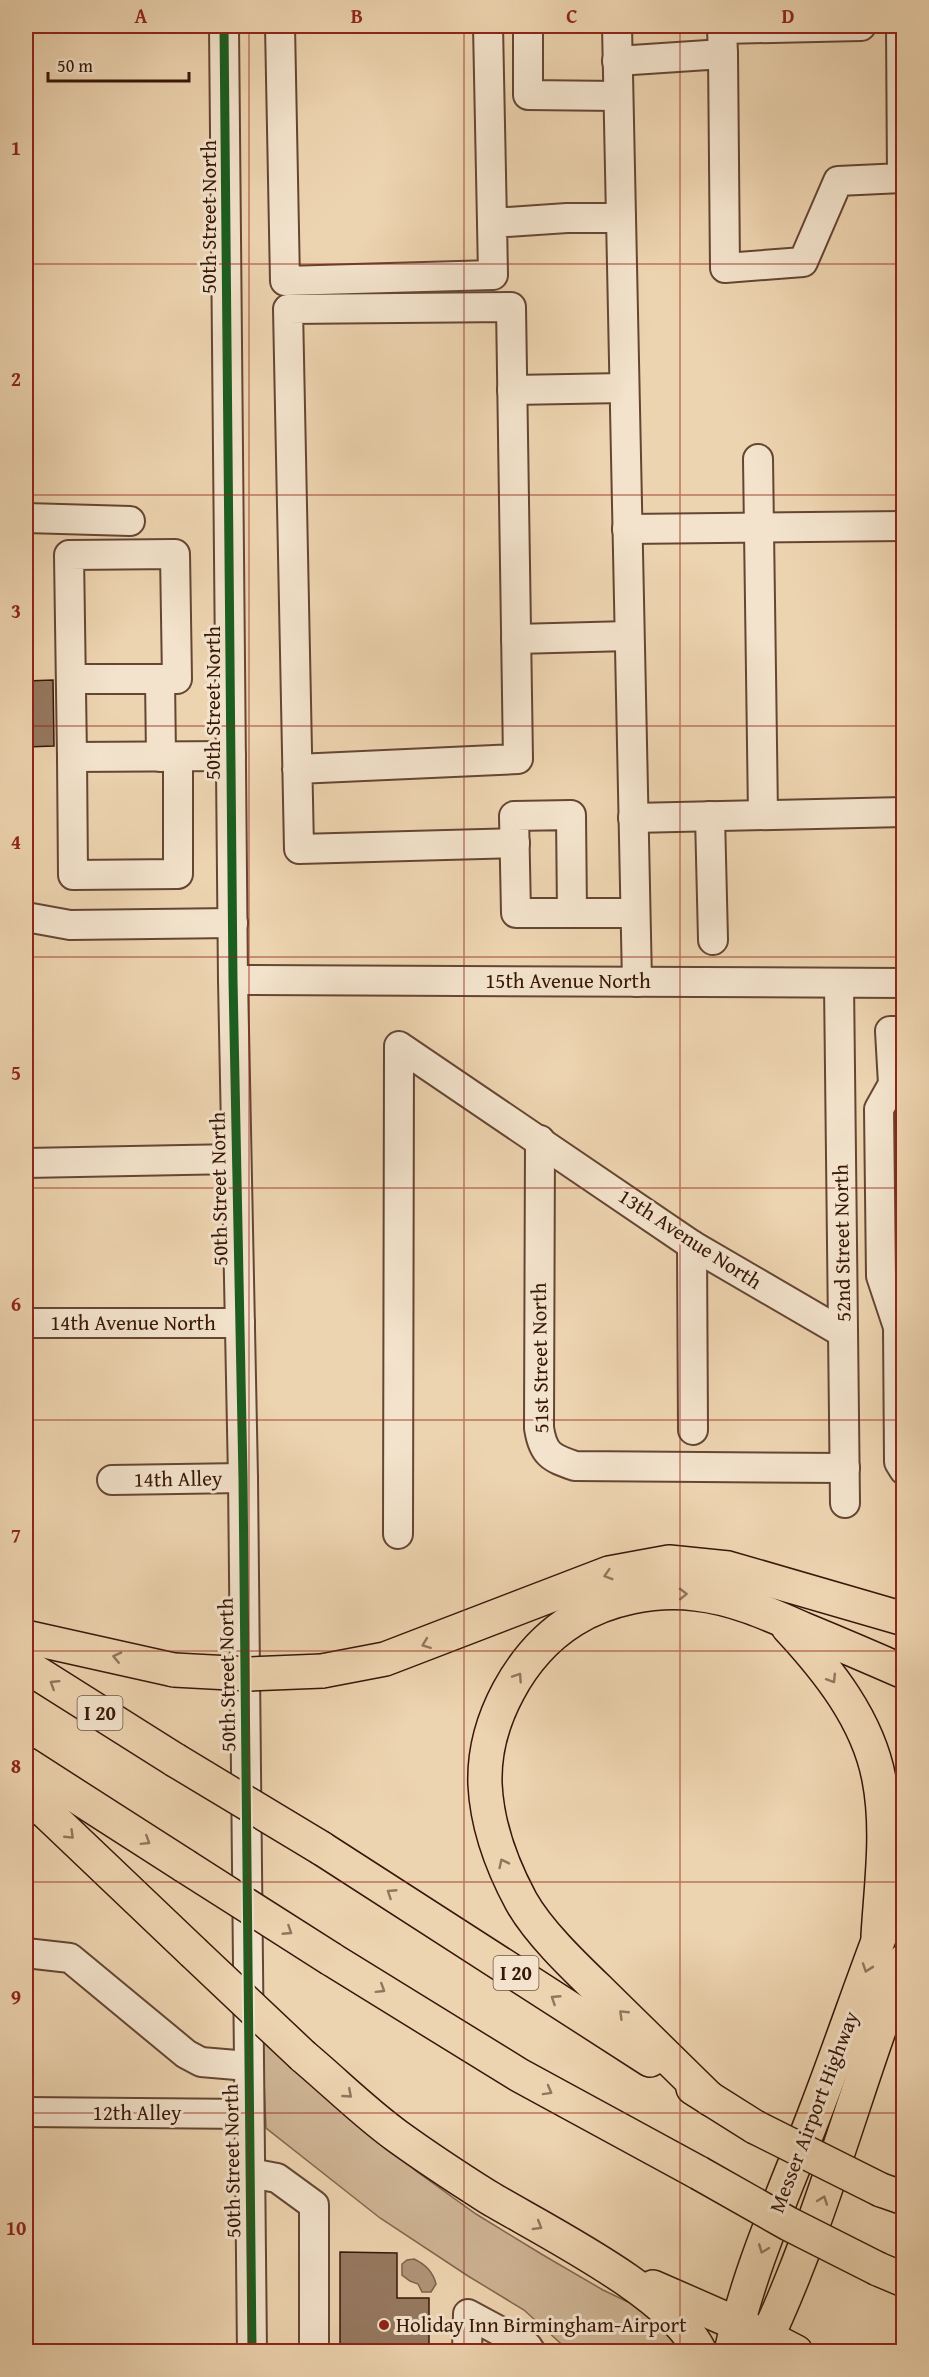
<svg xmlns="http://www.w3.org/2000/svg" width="929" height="2377" viewBox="0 0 929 2377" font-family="'Gentium Book Plus',serif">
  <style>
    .green { fill: #ceb494; stroke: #83664e; stroke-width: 1.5 }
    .water { fill: #af9477; stroke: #7f624b; stroke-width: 1.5 }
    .building { fill: #967960; stroke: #381709; stroke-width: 1.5 }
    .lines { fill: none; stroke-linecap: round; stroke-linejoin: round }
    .minor-casing { stroke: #654633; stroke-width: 32 }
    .major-casing { stroke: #381709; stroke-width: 36 }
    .highway-casing { stroke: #381709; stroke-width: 36 }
    .minor { stroke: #f3e3cc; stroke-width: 28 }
    .major { stroke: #edd4b0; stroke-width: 33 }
    .highway { stroke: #edd4b0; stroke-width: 33 }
    .highway-bridge-casing { stroke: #381709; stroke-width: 36; stroke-linecap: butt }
    .highway-bridge { stroke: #edd4b0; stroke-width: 33 }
    .cycleway-casing { stroke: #f3e3cc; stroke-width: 13 }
    .cycleway { stroke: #1b5e20; stroke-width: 9 }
    .oneway { stroke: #92765c }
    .grid { fill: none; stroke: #8f2418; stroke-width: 1.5; stroke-opacity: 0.55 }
    .poi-dot { fill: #8f2418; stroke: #f3e3cc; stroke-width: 2 }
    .labels { text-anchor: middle; stroke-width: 6; stroke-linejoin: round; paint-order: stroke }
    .shield { fill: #f3e3cc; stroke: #705444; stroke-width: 1.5 }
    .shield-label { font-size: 20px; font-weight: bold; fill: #381709 }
    .street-label { font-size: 21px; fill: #381709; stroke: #f3e3cc }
    .poi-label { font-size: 21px; fill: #381709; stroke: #f3e3cc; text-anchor: start }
    .neatline { fill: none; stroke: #8f2418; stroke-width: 2 }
    .grid-label { font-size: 20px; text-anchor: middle; font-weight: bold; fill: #8f2418 }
  </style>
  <rect width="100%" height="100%" fill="#edd4b0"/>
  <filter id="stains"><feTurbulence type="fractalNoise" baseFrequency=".00333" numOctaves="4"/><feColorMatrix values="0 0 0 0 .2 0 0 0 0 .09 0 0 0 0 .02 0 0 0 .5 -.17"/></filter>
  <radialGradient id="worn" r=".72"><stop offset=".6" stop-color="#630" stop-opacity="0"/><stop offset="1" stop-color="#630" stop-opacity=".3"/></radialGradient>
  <polygon class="green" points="262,2035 304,2074 416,2171 476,2214 543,2255 603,2290 628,2302 643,2305 687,2351 569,2351 524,2310 468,2276 380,2218 266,2128"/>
  <path class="water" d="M414,2259c11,5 19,13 22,25l-5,8h-9l-4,-8 -8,-3 -8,-6v-11l5,-4z"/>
  <g class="building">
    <polygon points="53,680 54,746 26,747 26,681"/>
    <polygon points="340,2252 397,2253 397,2298 429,2298 429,2352 340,2352"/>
  </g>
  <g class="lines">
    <defs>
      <g id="minor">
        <polyline points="224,26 233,980 243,1478 252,2352"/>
        <polyline points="280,26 285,281 493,275 492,223 567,218 621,218"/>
        <polyline points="488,26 492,223"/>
        <polyline points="528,26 528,95 618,96"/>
        <polyline points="617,26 637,982"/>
        <polyline points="723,54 722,29 861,26"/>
        <polyline points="617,61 723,54 725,268 803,262 838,181 902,178 901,26"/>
        <polyline points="512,390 624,388"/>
        <polyline points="758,459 763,815"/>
        <polyline points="26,518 130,521"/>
        <polyline points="627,529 904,526"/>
        <polyline points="516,639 629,636"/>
        <polyline points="71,679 177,679 175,554 69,555 72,757 231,756"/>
        <polyline points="160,679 161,757"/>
        <polyline points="72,757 73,875 178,874 178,757"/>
        <polyline points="297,769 518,759 511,307 288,309 299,849 515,843"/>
        <polyline points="710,816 713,940"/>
        <polyline points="633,818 904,812"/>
        <polyline points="572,913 571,815 514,816 516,913 635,913"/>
        <polyline points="26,917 70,925 233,923"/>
        <polyline points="233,980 904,983"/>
        <polyline points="839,983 845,1503"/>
        <polyline points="904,1031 890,1031 893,1084 879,1109 881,1276 898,1327 899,1462 904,1470"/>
        <path d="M540,1140l-1,288c4,26 12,30 36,38l270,2"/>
        <polyline points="26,1163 236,1159"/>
        <polyline points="692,1245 693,1430"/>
        <polyline points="26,1323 240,1323"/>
        <polyline points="112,1480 243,1478"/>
        <polyline points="398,1534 399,1046 692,1245 843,1333"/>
        <polyline points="26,1953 70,1958 186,2054 201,2062 248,2066"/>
        <polyline points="26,2112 249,2114"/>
        <polyline points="250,2173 277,2178 314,2205 314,2352"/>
        <polyline points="467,2352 468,2314 527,2346 531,2352"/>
      </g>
      <g id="major">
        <path d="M731,2352c18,-84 55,-163 85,-242 30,-78 56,-158 88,-236"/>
        <path d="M760,2352c61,-126 94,-261 144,-391"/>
      </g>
      <g id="highway">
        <path d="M788,1627c40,43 80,93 91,152 10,51 2,106 -1,157"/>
        <polyline points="26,1637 174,1670"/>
        <polyline points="26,1666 175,1760"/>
        <polyline points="322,1671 385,1659 609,1573 669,1562 728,1568 904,1619"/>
        <polyline points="26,1764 185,1866"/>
        <polyline points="26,1796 47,1813 193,1952"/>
        <polyline points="321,1848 650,2060"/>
        <polyline points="331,1959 519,2075 699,2173"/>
        <path d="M303,2056c31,26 61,56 94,80 29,21 61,42 91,61 57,34 185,97 212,155"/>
        <polyline points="693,2088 755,2127"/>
        <path d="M710,2099c-36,-35 -72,-71 -108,-106 -27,-26 -63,-60 -81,-92 -20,-37 -34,-75 -36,-117 -2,-62 35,-131 88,-164 35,-22 82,-31 123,-26 38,4 73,20 107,35 34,14 67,28 101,43"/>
        <polyline points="881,2190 904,2198"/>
        <polyline points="878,2269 904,2280"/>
        <polyline points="653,2287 767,2337 796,2352"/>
      </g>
    </defs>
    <use href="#minor" class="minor-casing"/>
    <use href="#major" class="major-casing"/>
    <use href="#highway" class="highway-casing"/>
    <use href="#minor" class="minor"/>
    <use href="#major" class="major"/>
    <use href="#highway" class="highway"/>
    <defs>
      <g id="highway-bridge">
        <polyline points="174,1670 249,1674 322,1671"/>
        <polyline points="175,1760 321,1848"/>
        <polyline points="185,1866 331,1959"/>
        <polyline points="193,1952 303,2056"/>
        <polyline points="755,2127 881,2190"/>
        <polyline points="699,2173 789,2224 878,2269"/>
      </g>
    </defs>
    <use href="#highway-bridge" class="highway-bridge-casing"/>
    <use href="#highway-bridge" class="highway-bridge"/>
    <defs>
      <polyline id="cycleway" points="224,26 233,980 243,1478 252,2352"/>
    </defs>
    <use href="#cycleway" class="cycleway-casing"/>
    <use href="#cycleway" class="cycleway"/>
  </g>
  <defs><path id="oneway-chevron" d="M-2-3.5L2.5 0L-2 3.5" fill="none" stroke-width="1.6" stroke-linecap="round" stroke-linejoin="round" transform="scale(1.5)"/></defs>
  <g class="oneway">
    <use href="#oneway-chevron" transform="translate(608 1575) rotate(163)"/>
    <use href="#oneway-chevron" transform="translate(683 1594) rotate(-1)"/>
    <use href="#oneway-chevron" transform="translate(426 1644) rotate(159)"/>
    <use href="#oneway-chevron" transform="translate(117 1657) rotate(-167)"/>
    <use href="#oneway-chevron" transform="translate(518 1677) rotate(-56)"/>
    <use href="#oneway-chevron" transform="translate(832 1679) rotate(58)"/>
    <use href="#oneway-chevron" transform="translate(54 1684) rotate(-148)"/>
    <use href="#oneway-chevron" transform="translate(70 1835) rotate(44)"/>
    <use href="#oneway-chevron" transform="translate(146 1841) rotate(32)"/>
    <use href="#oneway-chevron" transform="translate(503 1863) rotate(-116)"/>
    <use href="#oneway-chevron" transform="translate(391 1893) rotate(-147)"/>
    <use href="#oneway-chevron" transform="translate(288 1931) rotate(33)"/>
    <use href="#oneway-chevron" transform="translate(867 1968) rotate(109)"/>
    <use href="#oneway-chevron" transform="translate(381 1989) rotate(32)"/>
    <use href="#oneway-chevron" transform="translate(555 1999) rotate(-147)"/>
    <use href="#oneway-chevron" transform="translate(623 2014) rotate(-136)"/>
    <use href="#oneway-chevron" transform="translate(548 2091) rotate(29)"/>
    <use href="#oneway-chevron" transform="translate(348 2094) rotate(41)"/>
    <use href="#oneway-chevron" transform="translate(823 2200) rotate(-70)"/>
    <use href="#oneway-chevron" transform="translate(538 2226) rotate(31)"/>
    <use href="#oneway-chevron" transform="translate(763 2249) rotate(111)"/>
  </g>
  <path class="grid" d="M249,26v2326M464,26v2326M680,26v2326M26,264h878M26,495h878M26,726h878M26,957h878M26,1188h878M26,1420h878M26,1651h878M26,1882h878M26,2113h878"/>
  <circle class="poi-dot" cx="384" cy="2325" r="6"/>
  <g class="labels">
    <g class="shield">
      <rect x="77.5" y="1696" width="45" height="34" rx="4.5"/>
      <rect x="493.5" y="1956" width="45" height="34" rx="4.5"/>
    </g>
    <g class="shield-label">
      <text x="100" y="1720">I 20</text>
      <text x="516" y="1980">I 20</text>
    </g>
    <g class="street-label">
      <text transform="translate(209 217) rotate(-90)" y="7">50th Street North</text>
      <text transform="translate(213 703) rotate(-90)" y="7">50th Street North</text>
      <text x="568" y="988">15th Avenue North</text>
      <text transform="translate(219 1189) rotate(-91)" y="7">50th Street North</text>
      <text transform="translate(690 1239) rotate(33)" y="7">13th Avenue North</text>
      <text transform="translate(842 1243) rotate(-91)" y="7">52nd Street North</text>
      <text x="133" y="1330">14th Avenue North</text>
      <text transform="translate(540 1358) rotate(-91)" y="7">51st Street North</text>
      <text transform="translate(178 1479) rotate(-1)" y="7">14th Alley</text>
      <text transform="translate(227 1675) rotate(-91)" y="7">50th Street North</text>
      <text transform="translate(814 2112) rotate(-69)" y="7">Messer Airport Highway</text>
      <text x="137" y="2120">12th Alley</text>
      <text transform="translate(232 2161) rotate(-91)" y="7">50th Street North</text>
    </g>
    <g class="poi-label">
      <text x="396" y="2332">Holiday Inn Birmingham-Airport</text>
    </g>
  </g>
  <rect width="929" height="2377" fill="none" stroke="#edd4b0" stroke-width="66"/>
  <path d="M48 72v9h141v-9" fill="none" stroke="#381709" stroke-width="3"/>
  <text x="57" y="72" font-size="18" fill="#381709" stroke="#f3e3cc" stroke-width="4.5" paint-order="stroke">50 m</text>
  <rect x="33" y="33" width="863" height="2311" class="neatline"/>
  <g class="grid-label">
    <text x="141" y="23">A</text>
    <text x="357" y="23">B</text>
    <text x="572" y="23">C</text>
    <text x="788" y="23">D</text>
    <text x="16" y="155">1</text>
    <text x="16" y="386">2</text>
    <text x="16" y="618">3</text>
    <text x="16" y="849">4</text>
    <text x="16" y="1080">5</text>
    <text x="16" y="1311">6</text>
    <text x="16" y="1542">7</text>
    <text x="16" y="1773">8</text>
    <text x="16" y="2004">9</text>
    <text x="16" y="2235">10</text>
  </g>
  <rect width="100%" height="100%" filter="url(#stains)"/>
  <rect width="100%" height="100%" fill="url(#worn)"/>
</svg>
